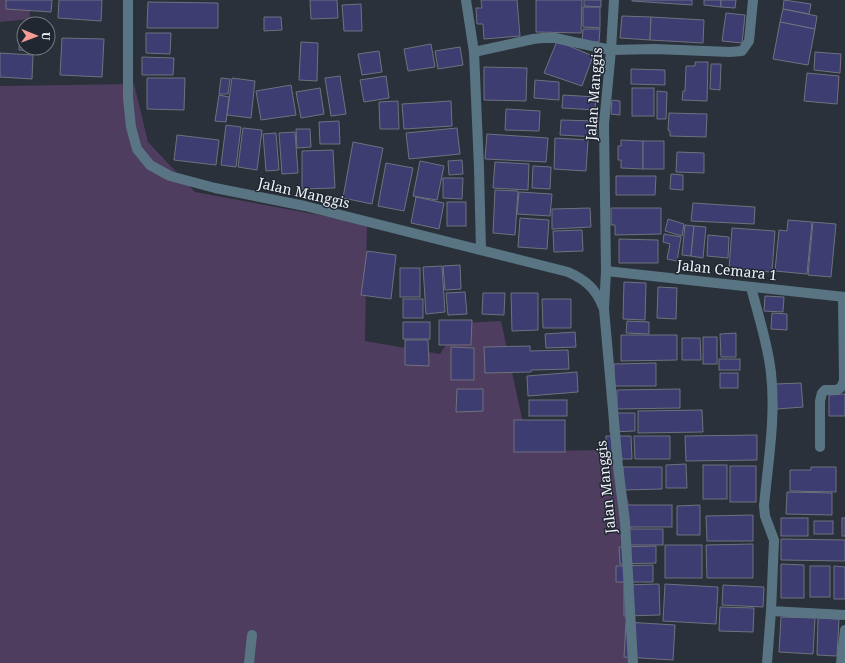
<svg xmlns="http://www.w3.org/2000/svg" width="845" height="663" viewBox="0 0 845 663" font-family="'Noto Serif',serif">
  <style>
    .green { fill: #4e3d5f }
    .building { fill: #3d3d72; stroke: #70717e }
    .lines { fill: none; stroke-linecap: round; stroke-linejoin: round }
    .minor { stroke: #597584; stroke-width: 10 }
    .labels { text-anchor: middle; stroke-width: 3; stroke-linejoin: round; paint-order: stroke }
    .street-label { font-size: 14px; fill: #f0f4fb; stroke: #202730 }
  </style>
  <rect width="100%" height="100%" fill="#2a313a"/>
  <g class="green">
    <polygon points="0,0 29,0 30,19 0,22"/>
    <polygon points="134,84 148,142 195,192 367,224 365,341 440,354 460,323 501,321 529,451 612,450 633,515 634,663 0,663 0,86"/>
  </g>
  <g class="building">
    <polygon points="6,0 52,0 51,12 6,9"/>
    <polygon points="59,0 102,0 101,21 58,18"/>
    <polygon points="310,0 337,0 338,18 311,19"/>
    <polygon points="481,0 517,0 520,36 484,39 483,24 477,24 476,8 482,8"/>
    <polygon points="536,0 582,0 581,33 536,32"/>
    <polygon points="584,0 601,0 601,7 584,6"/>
    <polygon points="632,0 692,0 692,5 632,1"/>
    <polygon points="704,0 721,0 721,7 704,5"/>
    <polygon points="721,0 736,0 735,8 721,7"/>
    <polygon points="784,0 811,4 809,14 783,9"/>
    <polygon points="148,2 218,3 218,28 147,28"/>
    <polygon points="361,4 362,31 344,31 342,5"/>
    <polygon points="583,7 600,7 600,28 583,27"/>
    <polygon points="783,9 817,16 815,29 780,22"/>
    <polygon points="726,13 745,15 742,43 722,41"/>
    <polygon points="622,16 651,17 650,40 620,38"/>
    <polygon points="264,17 281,17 282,30 264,31"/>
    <polygon points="651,17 704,20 703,43 650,40"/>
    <polygon points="780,22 815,29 808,65 773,59"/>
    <polygon points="583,29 600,29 599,42 582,42"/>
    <polygon points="20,33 24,33 24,48 41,48 40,51 19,50"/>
    <polygon points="146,33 171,33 170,54 146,53"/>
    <polygon points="62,38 104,39 102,77 60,75"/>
    <polygon points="557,41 593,56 582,86 544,73"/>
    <polygon points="301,42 318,43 317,81 299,80"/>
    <polygon points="431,44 435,67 408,71 404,49"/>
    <polygon points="460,47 463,65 438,69 435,51"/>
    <polygon points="379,51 382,72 362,75 358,54"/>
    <polygon points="815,52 841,54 840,73 814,70"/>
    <polygon points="0,53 33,55 32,79 0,77"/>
    <polygon points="142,57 174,58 173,75 142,75"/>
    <polygon points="695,62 708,62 707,101 682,100 683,91 685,91 686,66 695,66"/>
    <polygon points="711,64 721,64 720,90 710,89"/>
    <polygon points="484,67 527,68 526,101 484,100"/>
    <polygon points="631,69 665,70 665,85 631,84"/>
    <polygon points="807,73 839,76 837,104 804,101"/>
    <polygon points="340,76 346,114 331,116 325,78"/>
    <polygon points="386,76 389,98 364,102 360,80"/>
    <polygon points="147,78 185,78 184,110 147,109"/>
    <polygon points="221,78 230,79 228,94 219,94"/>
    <polygon points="232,78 255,81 251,118 227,115"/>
    <polygon points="535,80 559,82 559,100 534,98"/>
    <polygon points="291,85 296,115 261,120 256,91"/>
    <polygon points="320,88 324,114 301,118 296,92"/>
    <rect x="632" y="88" width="22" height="28"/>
    <polygon points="657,91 667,92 666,119 657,119"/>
    <polygon points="219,95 229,97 226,122 215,121"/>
    <polygon points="563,95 596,97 595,110 562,108"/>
    <polygon points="612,100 620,101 620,115 611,114"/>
    <polygon points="398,101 399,129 380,129 379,102"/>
    <polygon points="451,101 452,126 404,129 402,104"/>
    <polygon points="506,109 540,111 539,131 505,130"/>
    <polygon points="669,113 707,114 706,137 670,136 670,131 668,130"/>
    <polygon points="561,120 597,121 597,137 560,135"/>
    <polygon points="339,121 340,144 320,144 319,122"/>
    <polygon points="226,125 241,127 236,167 221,165"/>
    <polygon points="243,128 262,130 257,170 238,167"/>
    <polygon points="457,128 460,154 409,159 406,133"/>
    <polygon points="296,129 310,129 311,147 297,148"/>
    <polygon points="295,132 298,173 282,174 279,133"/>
    <polygon points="276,133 279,170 266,171 263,134"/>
    <polygon points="487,134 548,138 546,162 485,159"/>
    <polygon points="177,135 219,140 216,165 174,160"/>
    <polygon points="555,138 588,140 586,171 554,169"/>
    <polygon points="621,140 643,141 643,169 621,168 621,160 618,160 618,146 621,146"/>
    <rect x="643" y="141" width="21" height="28"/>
    <polygon points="353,142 383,148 372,204 343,198"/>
    <polygon points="333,150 335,188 302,189 302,151"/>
    <polygon points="677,152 704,153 704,173 676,172"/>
    <polygon points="462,160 463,174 449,175 448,161"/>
    <polygon points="420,161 444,166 437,200 413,196"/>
    <polygon points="495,162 529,164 528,190 493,188"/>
    <polygon points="386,163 413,168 404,211 378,206"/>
    <polygon points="533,166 551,167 550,189 532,188"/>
    <polygon points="671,174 683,175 683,190 670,189"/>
    <polygon points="616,176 656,176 655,195 616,195"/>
    <polygon points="443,178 463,178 462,199 443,198"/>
    <polygon points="495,190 518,191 515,235 493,233"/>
    <polygon points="519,192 552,194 550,216 517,214"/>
    <polygon points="416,197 444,203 439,229 411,223"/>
    <rect x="447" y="202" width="19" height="24"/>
    <polygon points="693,203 755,207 754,224 691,221"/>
    <polygon points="590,208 591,227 552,229 552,209"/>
    <polygon points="611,208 661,208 661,234 615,235 615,225 611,225"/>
    <polygon points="520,218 549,220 547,249 518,247"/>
    <polygon points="668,219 684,224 682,236 665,231"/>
    <polygon points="788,220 812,222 807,274 775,271 779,230 787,231"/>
    <polygon points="813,222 836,224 831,277 808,275"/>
    <polygon points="685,225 694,226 691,256 682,255"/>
    <polygon points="694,226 706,227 703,258 691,256"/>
    <polygon points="732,228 775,231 772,272 729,269"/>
    <polygon points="582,230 583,251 554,252 553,231"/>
    <polygon points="664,234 681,237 677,261 667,259 670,244 663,242"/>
    <polygon points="708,235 729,237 728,258 707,256"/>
    <polygon points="619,239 658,240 658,263 619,263"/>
    <polygon points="367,251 396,255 391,299 361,295"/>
    <polygon points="460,265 461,289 445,290 443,266"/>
    <polygon points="442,266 445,312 426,314 423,267"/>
    <rect x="400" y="268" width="20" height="29"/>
    <polygon points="624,282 646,283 645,320 623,319"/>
    <polygon points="658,287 677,288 676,319 657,318"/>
    <polygon points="465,292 467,314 448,315 446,293"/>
    <polygon points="483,293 505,293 504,315 482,314"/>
    <polygon points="511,293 538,293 538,330 512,331"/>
    <polygon points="765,296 784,297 783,312 764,311"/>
    <rect x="403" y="299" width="20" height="19"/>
    <polygon points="542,299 571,299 571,328 543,328"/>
    <polygon points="772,313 787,314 787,330 771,329"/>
    <polygon points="439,320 472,320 471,345 439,345"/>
    <polygon points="627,321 649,322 649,334 626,333"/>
    <rect x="403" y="322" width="27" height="17"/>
    <polygon points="575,332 576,347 546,348 545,334"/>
    <polygon points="736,333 736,357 721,357 720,334"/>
    <polygon points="621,335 677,335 677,360 621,361"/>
    <rect x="703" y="337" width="14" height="27"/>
    <polygon points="682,338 700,338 701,360 682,360"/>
    <polygon points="405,340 428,340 429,366 405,365"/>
    <polygon points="530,346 530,351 568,350 569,369 531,370 531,372 485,373 484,347"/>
    <polygon points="451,347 474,348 474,380 451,380"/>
    <rect x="719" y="359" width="21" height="11"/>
    <polygon points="656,363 656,386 614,386 614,364"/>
    <polygon points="577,372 578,392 528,396 527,376"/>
    <rect x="720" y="373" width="18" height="15"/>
    <polygon points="801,383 803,407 777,409 775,384"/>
    <polygon points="457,389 483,389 483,411 456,412"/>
    <polygon points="680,389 680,408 617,409 617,390"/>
    <polygon points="845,394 845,416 829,416 829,395"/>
    <rect x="529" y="400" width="38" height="16"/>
    <polygon points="702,410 703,432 638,433 638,411"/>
    <polygon points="610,413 635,413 635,431 610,432"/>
    <rect x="514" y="420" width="51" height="32"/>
    <polygon points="757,435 757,460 686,461 685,436"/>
    <polygon points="606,436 631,436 632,459 606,459"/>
    <polygon points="634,436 670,436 670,459 635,459"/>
    <polygon points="686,464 687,488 666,488 666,465"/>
    <rect x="703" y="465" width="24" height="34"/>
    <rect x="730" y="466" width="26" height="36"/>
    <polygon points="623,467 662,467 662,489 623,490"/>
    <polygon points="811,467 836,467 836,492 790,491 790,470 811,470"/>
    <polygon points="787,492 832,493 832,515 786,514"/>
    <rect x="626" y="505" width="46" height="22"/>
    <polygon points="700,505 700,535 677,535 677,506"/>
    <polygon points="753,515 753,541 707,541 706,516"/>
    <rect x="781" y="518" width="27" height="18"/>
    <rect x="842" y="518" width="3" height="18"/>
    <rect x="814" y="521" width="19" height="13"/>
    <rect x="626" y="529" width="37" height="16"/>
    <polygon points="781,539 845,540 845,561 781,560"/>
    <polygon points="753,544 753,578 707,578 706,545"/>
    <rect x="665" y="545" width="37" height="33"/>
    <polygon points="656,546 656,563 620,564 619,547"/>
    <polygon points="781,564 804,565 804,598 781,598"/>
    <polygon points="653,565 653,582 616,582 616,566"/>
    <rect x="810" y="566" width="20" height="31"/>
    <polygon points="834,566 845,567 845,599 834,599"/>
    <polygon points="659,584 660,615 624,616 624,585"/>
    <polygon points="665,584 718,587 716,624 663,621"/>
    <polygon points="723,585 764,587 763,607 722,605"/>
    <polygon points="720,607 754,608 753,632 719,631"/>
    <polygon points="781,617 815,618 813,654 779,652"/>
    <polygon points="818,618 839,619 837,656 817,655"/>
    <polygon points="626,622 675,625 673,660 624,657"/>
  </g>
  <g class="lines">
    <g class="minor">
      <path d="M128,0v98l3,29 6,22 13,16 20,11 45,12 90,18 263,66c18,8 28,17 35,35"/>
      <polyline points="466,0 474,52 479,168 481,250"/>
      <polyline points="614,0 611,50 604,124 606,271 604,309 618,466 625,522 633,663"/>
      <polyline points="474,52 533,39 543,38 555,38 611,50 655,49 730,52 742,51 749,41 753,0"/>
      <polyline points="606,271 845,297"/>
      <path d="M751,287c7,28 17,57 20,86 5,44 -3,89 -7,133l1,10 9,24 -3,71 74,4"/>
      <path d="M820,447v-46l2,-8 3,-3c11,0 16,2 19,-10l-1,-83"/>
      <polyline points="249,663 252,635"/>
      <polyline points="767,663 771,611"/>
      <polyline points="841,663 845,630"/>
    </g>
  </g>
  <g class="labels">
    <g class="street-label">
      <text transform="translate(594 94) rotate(-86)" y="5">Jalan Manggis</text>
      <text transform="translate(304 193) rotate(13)" y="5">Jalan Manggis</text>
      <text transform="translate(727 270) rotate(6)" y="5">Jalan Cemara 1</text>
      <text transform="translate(606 487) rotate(-96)" y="5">Jalan Manggis</text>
    </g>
  </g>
  <g transform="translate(36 36) rotate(91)"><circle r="19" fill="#202730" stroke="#737981"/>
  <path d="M0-3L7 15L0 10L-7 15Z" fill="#f59c96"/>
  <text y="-6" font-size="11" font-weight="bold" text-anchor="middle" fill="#f0f4fb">U</text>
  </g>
</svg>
